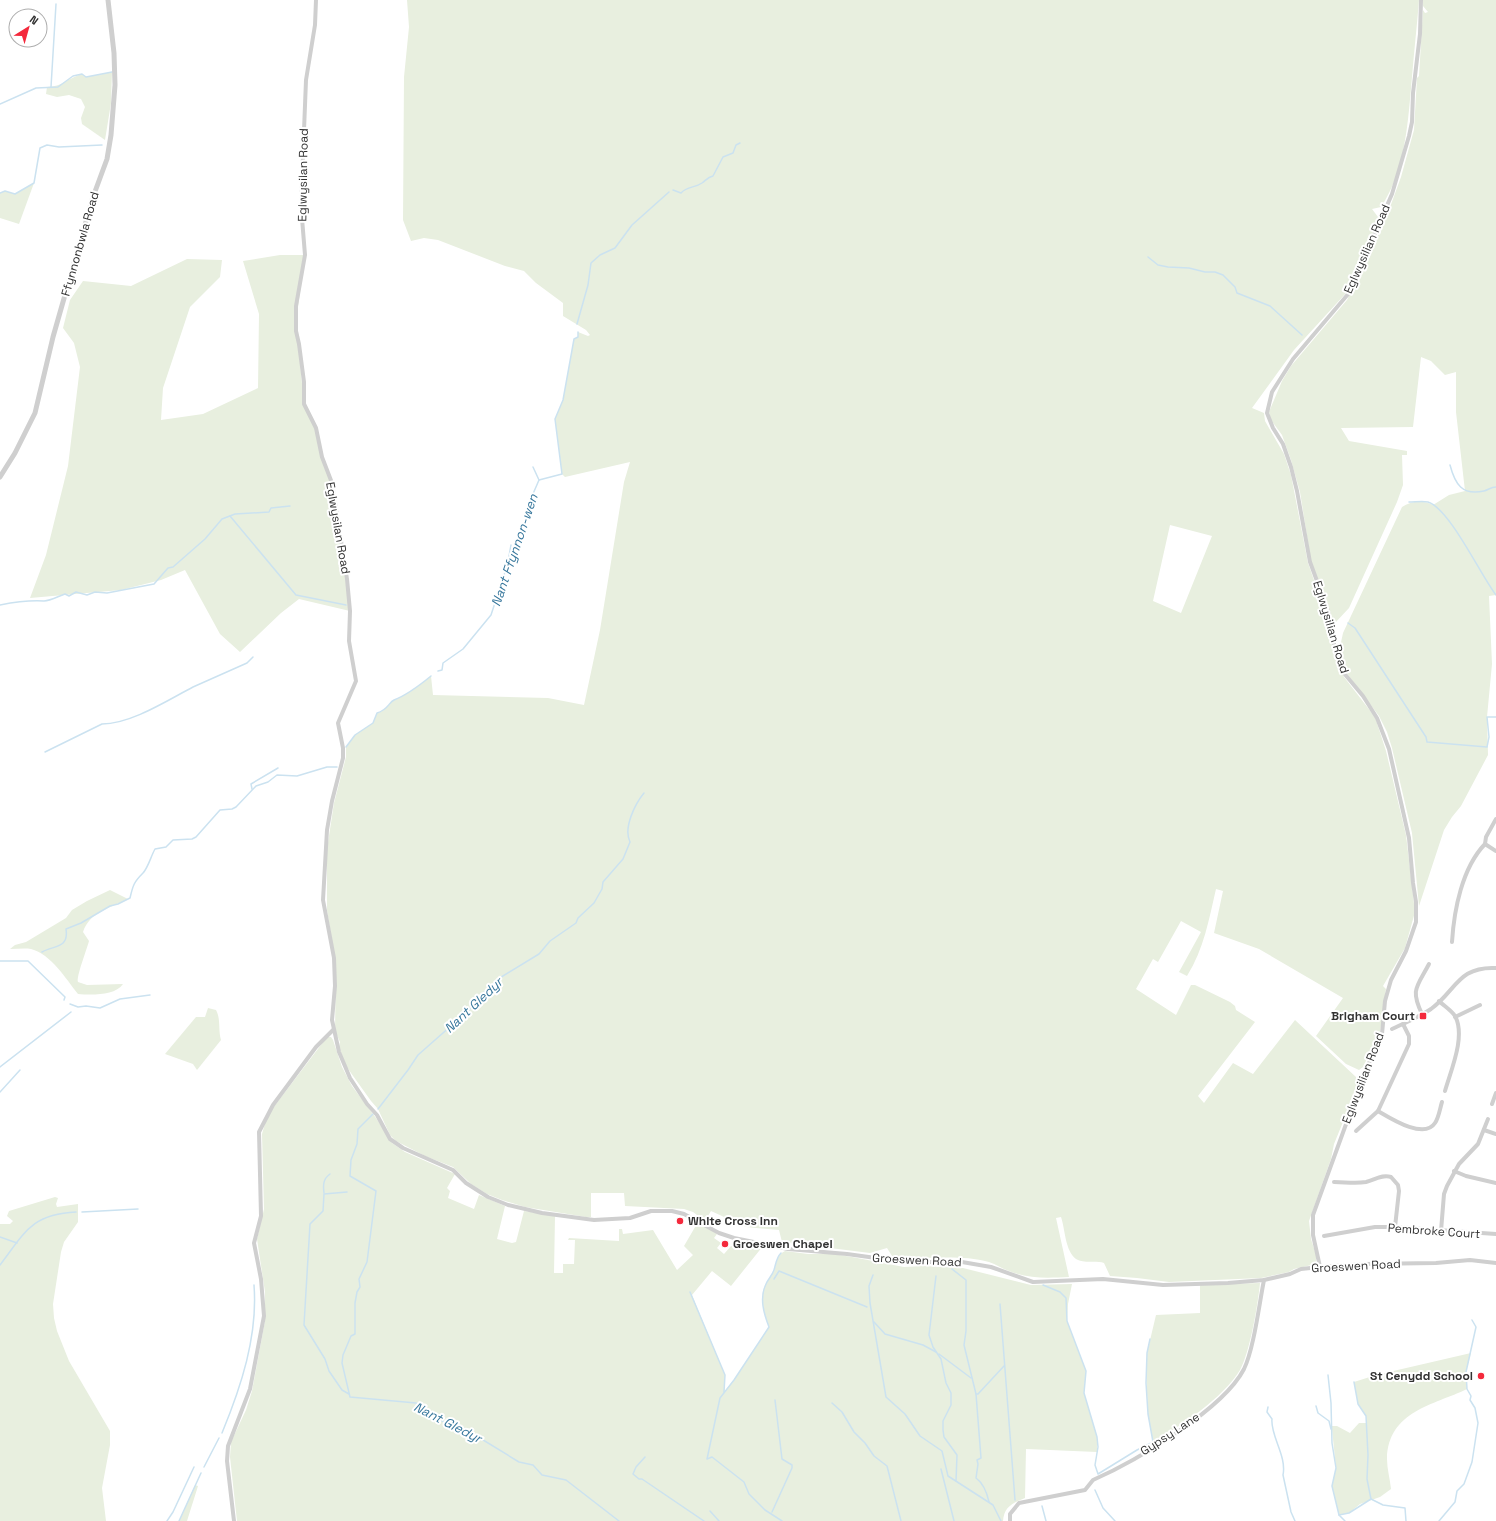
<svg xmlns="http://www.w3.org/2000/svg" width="1496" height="1521" viewBox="0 0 1496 1521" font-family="'Space Grotesk',sans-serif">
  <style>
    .green { fill: #e8efdf; fill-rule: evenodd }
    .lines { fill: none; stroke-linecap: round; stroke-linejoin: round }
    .stream { stroke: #cbe2f0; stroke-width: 1.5 }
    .minor { stroke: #cfcfcf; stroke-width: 4 }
    .tertiary { stroke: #cfcfcf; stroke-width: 5 }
    .poi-dot { fill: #f4293c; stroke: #fff; stroke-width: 1.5 }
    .labels { text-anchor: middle; stroke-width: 4; stroke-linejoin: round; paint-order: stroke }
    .street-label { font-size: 12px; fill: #323232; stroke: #fff }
    .poi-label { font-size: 12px; font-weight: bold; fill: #323232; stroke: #fff; text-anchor: end }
    .water-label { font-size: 13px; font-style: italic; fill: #37779c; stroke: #fff }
  </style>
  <rect width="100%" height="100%" fill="#fff"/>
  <g class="green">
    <path d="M407,0h1012c-2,26 -5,51 -7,77 -4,43 -6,93 -31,130l-9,2 6,8 -8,26 -23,49 -53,58 -42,58 12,5 1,8 19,33 7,21 17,88 19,54 9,42 8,18 31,40 11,34 20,84 9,77 -10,36 -22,38 3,3 -6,43 -17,35 -4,3 -13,-6 -30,-28 27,-38 -84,-49 -45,-16 9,-42 -7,-2c-7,30 -12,60 -29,87l-8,-4 22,-40 -20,-11 -23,41 -5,-3 -17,30 40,26 15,-30h4l35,17 5,4 1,4 19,12 -57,74 6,7 29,-40 20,11 42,-54 61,57 2,8 -24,59 -3,15 -22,62 2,18 5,16v9l-22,5 -5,3 -28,6 -92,4 -32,-4 -27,-2 -6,-13c-8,-3 -20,1 -28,-4 -11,-8 -11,-31 -15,-42l-5,1 13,59c-22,1 -40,2 -60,-6 -7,-2 -13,-7 -20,-9 -32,-9 -66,-1 -97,-6l-5,-8 -17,5 -88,-11 -3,-12 -33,-3 -35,-16 -6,10 -12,-9 -9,-3 -59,-3 -1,-13h-33v24h-5l-61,-10 -23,-7 -15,-6 -16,-10 -18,-17 -28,-11 -29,-15 -6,-6 -12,-26 -7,-8 -25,-35 -7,-19 1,-5 -5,-11 1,-65 -9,-56v-61l7,-46 12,-46v-10l9,-12 18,-12 4,-10c11,-3 12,-11 17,-13 13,-5 26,-15 37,-24l2,19 115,3 36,7 16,-75 24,-148 6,-20 -65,15 -3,-3 -7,-55 8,-19 11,-61 4,-2v-5l10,4 2,-1 -4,-5 -23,-14v-13l-27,-20 -12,-12 -19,-5 -67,-26 -14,-2 -13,3 -8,-21 1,-143 5,-50zM1170,525l42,11 -31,77 -28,-12z"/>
    <path d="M1423,0h73v595l-7,1 3,68 -5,53 1,38 -27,51 -9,11 -8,13 -25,76 -7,-73 -20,-85 -5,-16 -8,-16 -34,-45 -5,-24 3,-14 59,-126c9,-6 21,-7 31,-2l16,-10 16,-4 -9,-79v-40l-11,3 -14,-14 -10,-4 -8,70 -72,1 8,13 58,10v4h-5l1,30 -6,17 -48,106 -14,15 -2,1 -22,-63 -11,-69 -9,-32 -9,-25 -11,-15 -2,-8 13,-31 9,-15 56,-66 38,-79 16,-44 13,-47 3,-52 2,-2 4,-66 2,3 3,-1 -5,-6z"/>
    <path d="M112,72l-1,31 -6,37 -23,-16 -1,-6 4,-11 -4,-8 -12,-4 -12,2 -11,-3 1,-7c15,0 21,-9 35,-13l4,3z"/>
    <polygon points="34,183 19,224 0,218 0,193 5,191 15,194"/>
    <polygon points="280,255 305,255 296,322 304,404 316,428 325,466 332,483 350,611 299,599 281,613 240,652 220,634 185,570 161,580 121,590 30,598 46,555 68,466 80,367 74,343 63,328 70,300 83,281 131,286 187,259 222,260 220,277 190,307 163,388 161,420 203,414 258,388 259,314 243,261"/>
    <path d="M110,890l18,9c-17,9 -38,12 -45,33l6,9c-2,8 -13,36 -11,41l9,3 36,-1c-8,12 -32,11 -45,10 -12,-15 -27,-40 -47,-45 -6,-1 -14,0 -21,0l5,-4 11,-3 40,-24 6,-8 15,-9z"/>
    <path d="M208,1008l8,2c5,9 2,20 5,30l-24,30 -4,-6 -28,-10 31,-37h9z"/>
    <path d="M327,1037h4l2,3 9,27 10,19 24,32 16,25 13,9 50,22 -8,14 3,3 -2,7 26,11 5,-14 26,11 -8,33 15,4 4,-1 8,-31 31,5 -1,57h9v-9h11l1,-24h-7l1,-2 50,3v-12h3l1,5 30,-4 24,40 16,-15 -9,-9 14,-24 19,12 -3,4 7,5 -4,5 7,6 7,-8 7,1 4,-5 21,4 -32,40 -19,-15 -20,24 33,80 -1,17 10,-12 35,-53c-5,-14 -9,-28 -4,-42 2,-5 7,-9 9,-14 3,-8 2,-16 11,-20l23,3h25l19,3 52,10 20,-1 39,2 68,17 41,-1 -4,20 -1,17 19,50 -2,22 13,44v15l-71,-3 -1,49c-13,5 -21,9 -22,23h-766l-7,-64 1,-15 15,-32 6,-19 13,-70v-29l-8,-53 7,-30 -2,-75 4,-14 7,-12z"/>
    <polygon points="55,1197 58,1198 56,1204 57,1207 78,1204 78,1222 64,1242 61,1252 53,1304 54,1318 57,1331 69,1361 110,1431 110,1445 102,1488 106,1521 0,1521 0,1224 10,1224 13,1221 7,1216 9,1211"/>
    <path d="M1260,1283c-2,21 -10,69 -20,87 -17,28 -59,56 -87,72l-5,-28 -2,-44 1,-17 9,-38 44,-2v-28z"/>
    <path d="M1471,1353l-5,19 1,17c-33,16 -79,22 -80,70 0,10 3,20 4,30l-11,8 -20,7 -11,9 -10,2 -7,-29 4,-18 -4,-39v-3h5l13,7 9,-10h7v-7l-8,-12 -4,-22 22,-7z"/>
    <polygon points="195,1485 198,1486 187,1521 179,1521"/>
  </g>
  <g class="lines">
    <g class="stream">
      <polyline points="51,87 56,4"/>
      <polyline points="0,104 36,88 58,87 73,76 82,74 86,77 112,72"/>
      <path d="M673,190l8,3c6,-7 14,-5 21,-10 4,-3 6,-6 11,-7l10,-19 10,-4 3,-8 4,-2"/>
      <polyline points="0,193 5,191 15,194 34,183 40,148 47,145 59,147 102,145"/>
      <polyline points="1148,257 1158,265 1168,267 1189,268 1205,272 1215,272 1223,275 1235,287 1237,293 1270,306 1302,335"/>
      <polyline points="577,324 588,285 591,263 600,255 615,248 632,225 669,192"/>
      <path d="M1450,465c5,19 12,31 34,26 4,-1 7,-4 12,-4"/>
      <polyline points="533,467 539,480"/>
      <path d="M1409,502c6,0 14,-1 19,0 22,7 53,74 68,93"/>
      <polyline points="230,516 296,595 346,605"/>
      <polyline points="508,562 511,545"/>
      <path d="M0,605c15,-3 29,-5 44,-4 6,0 15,-5 21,-7l4,2 7,-4 11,3 8,-3 12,1 47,-9 14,-16 5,-1 32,-28 17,-20 13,-5 34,-2 2,-4 19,-2"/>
      <polyline points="1348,623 1355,628 1426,737 1427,742 1487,747 1489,737 1487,717 1496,717"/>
      <polyline points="438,671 442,670 443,663 463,649 491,615 508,563 525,520 526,510 539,480 562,474 555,419 563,400 574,339 578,337 578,332"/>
      <path d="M346,747l9,-12 18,-12 4,-10c11,-3 12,-11 17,-13 13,-5 26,-15 37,-24"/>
      <path d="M45,752l57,-28c29,0 66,-24 91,-37 18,-8 36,-16 54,-24l6,-6"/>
      <polyline points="252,789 251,784 278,768"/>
      <path d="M42,952c12,-7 27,-3 24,-23l15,-6 29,-17 8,-2 12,-6c3,-13 4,-16 13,-25 5,-5 8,-17 12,-24l11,-2 7,-7 19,-1 4,-2 24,-27 12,-1 4,-2 20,-21 12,-4 9,-7 20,1 30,-9h10"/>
      <polyline points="0,961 28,961 65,997 64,1000"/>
      <polyline points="70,1004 78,1007 86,1006 100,1008 120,999 150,995"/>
      <polyline points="0,1067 71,1012"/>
      <polyline points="0,1092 20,1070"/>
      <path d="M378,1109l30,-39 10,-15 51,-45 9,-12 20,-19 41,-25 11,-13 26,-18 2,-5 16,-15 8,-14 1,-7 20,-23 7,-17c-7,-14 5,-38 14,-49"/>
      <polyline points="373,1114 358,1129 357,1144 351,1160 350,1176 376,1191 367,1262 359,1279 360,1287 357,1292 355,1303 355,1334 351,1336 343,1355 342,1363 350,1397 416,1403 442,1421 470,1432 519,1462 533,1465 542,1475 566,1480 619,1521"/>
      <polyline points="347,1192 324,1194 323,1211 310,1224 304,1325 325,1359 329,1371 342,1390 349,1394"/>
      <path d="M324,1193c-1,-8 -1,-14 6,-19"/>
      <polyline points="82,1212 138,1209"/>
      <polyline points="0,1237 17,1243"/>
      <path d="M781,1253c-5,5 -5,11 -7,17 -2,6 -6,9 -8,14 -7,14 -2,30 3,43l-35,53 -14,18 -13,61 5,-2 32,25 5,12 16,16 17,11"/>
      <path d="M0,1265c25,-33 32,-51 76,-53"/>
      <path d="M952,1269l14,11v51l-2,14 12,49 5,64 -4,2 1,4 -2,14c7,5 11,15 13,24"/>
      <polyline points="873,1275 869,1286 870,1303 886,1397 905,1414 920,1436 942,1451 948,1476 993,1505 1001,1521"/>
      <polyline points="936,1276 929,1335 933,1347 941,1359 946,1383 951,1393 951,1405 943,1421 943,1430 944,1437 957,1455 956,1481"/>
      <polyline points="774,1279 779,1271 867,1307"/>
      <polyline points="1043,1285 1060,1292 1066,1298 1067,1321 1086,1371 1084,1393 1097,1437 1098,1447 1095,1465 1098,1474 1137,1450 1153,1442 1148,1414 1146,1383 1147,1353 1150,1339"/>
      <polyline points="690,1292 725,1375 724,1392"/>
      <polyline points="1000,1304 1015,1500"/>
      <polyline points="874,1322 885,1334 923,1345 936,1352"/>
      <polyline points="939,1354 971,1378"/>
      <polyline points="1328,1375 1331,1403 1332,1443 1336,1468 1332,1486 1339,1515 1345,1521"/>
      <polyline points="1354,1382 1358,1404 1366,1416 1368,1455 1367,1479 1371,1499"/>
      <polyline points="976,1394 978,1394 1004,1366"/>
      <polyline points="832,1403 842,1412 854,1432 865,1443 874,1456 887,1466 901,1521"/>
      <polyline points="1316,1406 1318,1413 1329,1421 1331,1429"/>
      <path d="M1268,1407l-1,5 5,7c-2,16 15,37 11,56l8,37 4,9"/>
      <path d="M222,1433c19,-46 36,-97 32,-148"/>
      <polyline points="645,1457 636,1467 633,1474 639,1479 642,1479 704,1521"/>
      <polyline points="204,1467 219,1438"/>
      <polyline points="941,1469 954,1521"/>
      <polyline points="1095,1490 1103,1508 1115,1521"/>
      <polyline points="1042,1506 1046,1521"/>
      <polyline points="710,1511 719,1521"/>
      <polyline points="772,1512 792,1468 792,1465 782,1459 775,1400"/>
      <polyline points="1339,1515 1349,1513 1371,1499 1383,1505 1405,1508 1406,1521"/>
      <polyline points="167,1521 173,1512 194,1467"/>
      <polyline points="179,1521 201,1473"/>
      <polyline points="1439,1521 1455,1502 1457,1491 1464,1484 1472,1462 1478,1423 1475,1408 1470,1400 1471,1396 1467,1389 1466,1372 1476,1327 1472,1320"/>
    </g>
    <g class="minor">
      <polyline points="316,0 315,25 306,80 301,206 305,255 296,306 296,331 299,344 304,382 304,404 316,428 322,457 332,483 347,579 350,611 349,641 356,681 338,723 343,748 343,758 332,801 327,830 323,900 334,958 335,986 332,1020 339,1052 350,1078 367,1104 377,1115 390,1139 403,1148 453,1170 466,1183 488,1197 508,1205 542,1213 594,1220 630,1218 651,1211 672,1211 684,1214 719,1233 734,1238 788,1249 847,1254 905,1262 962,1262 991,1267 1033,1282 1103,1279 1163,1285 1228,1283 1264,1280 1290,1274 1301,1269 1320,1267 1365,1264 1436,1263 1470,1260 1496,1263"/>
      <polyline points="1496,819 1486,837 1485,844 1496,851"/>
      <path d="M1452,942c2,-32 10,-74 33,-98"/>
      <path d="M1439,1001c5,5 12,9 16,15 11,20 -4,54 -10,75"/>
      <path d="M1422,1014c-12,-25 -5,-27 7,-50"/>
      <polyline points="1455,1017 1480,1005"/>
      <path d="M1392,1029c13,-6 27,-12 39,-20 25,-18 27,-43 65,-41"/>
      <polyline points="1492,1104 1496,1093"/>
      <path d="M1378,1111c12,7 46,29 57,12 4,-6 5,-15 7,-21"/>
      <polyline points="1484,1130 1496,1134"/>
      <polyline points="1356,1131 1378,1111 1409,1044 1409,1036 1403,1024"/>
      <polyline points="1454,1171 1466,1176 1496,1183"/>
      <path d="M1334,1182c11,0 21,2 32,0 9,-2 16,-8 25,-5l7,8 1,6 -4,36"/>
      <polyline points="1441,1231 1444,1194 1447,1186 1459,1164 1478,1144 1488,1119"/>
      <polyline points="1324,1236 1375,1227 1395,1227 1496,1234"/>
      <polyline points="1320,1267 1313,1235 1313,1215 1365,1072 1382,1034 1385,1001 1391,980 1406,951 1416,922 1416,902 1413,883 1409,838 1389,749 1377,718 1363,696 1343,672 1335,649 1328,611 1310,562 1297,491 1291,467 1283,444 1273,428 1267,413 1272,392 1293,359 1349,293 1392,194 1409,136 1412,122 1413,93 1420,34 1421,0"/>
      <polyline points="234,1521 227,1461 228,1446 250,1389 264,1316 261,1279 254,1243 261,1216 259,1132 273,1105 316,1047 333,1030"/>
      <path d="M1010,1521v-7l9,-11 66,-13 8,-10c41,-18 130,-70 151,-111 10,-21 15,-64 20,-89"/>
    </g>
    <polyline class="tertiary" points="0,477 15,453 35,413 53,337 93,197 107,159 111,135 115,85 114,53 108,0"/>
  </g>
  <g class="poi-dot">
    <rect x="1419" y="1012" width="8" height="8" rx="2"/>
    <circle cx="680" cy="1221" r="4"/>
    <circle cx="725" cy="1244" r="4"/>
    <circle cx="1481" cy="1376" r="4"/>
  </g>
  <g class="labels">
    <g class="street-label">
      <text transform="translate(303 175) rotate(-89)" y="4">Eglwysilan Road</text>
      <text transform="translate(80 244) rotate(-74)" y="4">Ffynnonbwla Road</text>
      <text transform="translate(1367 249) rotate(-66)" y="4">Eglwysilian Road</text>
      <text transform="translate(338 528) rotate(80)" y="4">Eglwysilan Road</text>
      <text transform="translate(1331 627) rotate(73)" y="4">Eglwysilian Road</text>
      <text transform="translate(1363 1078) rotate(-69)" y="4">Eglwysilian Road</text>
      <text transform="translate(1434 1231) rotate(4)" y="4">Pembroke Court</text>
      <text transform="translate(917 1260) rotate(3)" y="4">Groeswen Road</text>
      <text transform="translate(1356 1266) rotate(-3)" y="4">Groeswen Road</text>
      <text transform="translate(1170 1434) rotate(-33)" y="4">Gypsy Lane</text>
    </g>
    <g class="poi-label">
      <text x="1415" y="1020">Brigham Court</text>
      <text x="688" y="1225" text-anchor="start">White Cross Inn</text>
      <text x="733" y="1248" text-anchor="start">Groeswen Chapel</text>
      <text x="1473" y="1380">St Cenydd School</text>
    </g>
    <g class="water-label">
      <text transform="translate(514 550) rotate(-71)" y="5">Nant Ffynnon-wen</text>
      <text transform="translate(473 1005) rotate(-43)" y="5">Nant Gledyr</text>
      <text transform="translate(448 1422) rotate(27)" y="5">Nant Gledyr</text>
    </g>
  </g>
  <g transform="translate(28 28) rotate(37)"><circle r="19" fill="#ffffff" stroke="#adadad"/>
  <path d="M0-3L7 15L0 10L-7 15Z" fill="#f4293c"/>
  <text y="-6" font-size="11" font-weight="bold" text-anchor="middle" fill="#323232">N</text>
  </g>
</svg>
